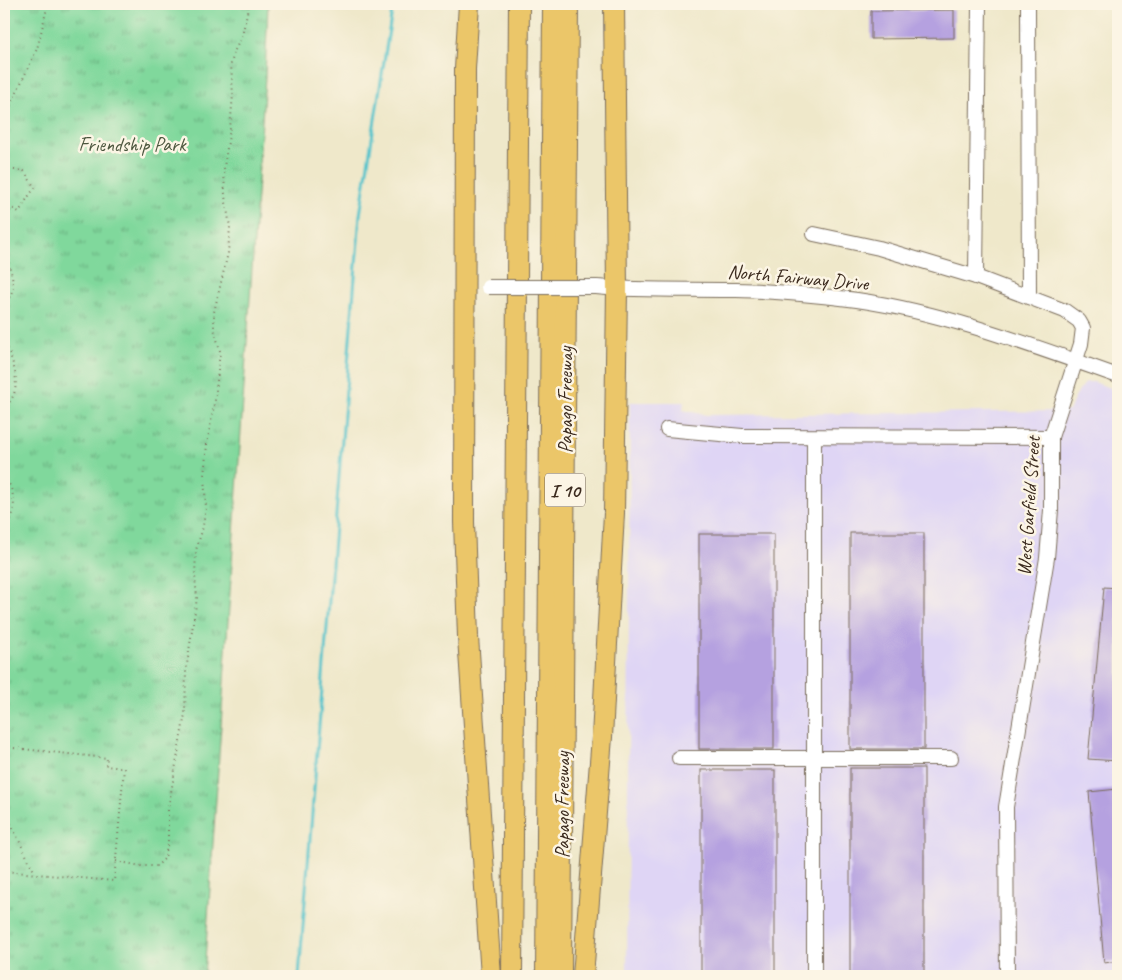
<svg xmlns="http://www.w3.org/2000/svg" width="1122" height="980" viewBox="0 0 1122 980" font-family="Caveat,sans-serif">
  <style>
    .built { fill: #dfd5f5 }
    .park { fill: url(#park-tufts); stroke: #5e815d }
    .lines { fill: none; stroke-linecap: round; stroke-linejoin: round }
    .stream { stroke: #56c4cc; stroke-width: 3 }
    .building { fill: #b5a1e0 }
    .minor-casing { stroke: #7a6c5a; stroke-width: 16 }
    .highway-casing { stroke: #7a6c5a; stroke-width: 22 }
    .path { stroke: #7a6c5a; stroke-width: 2; stroke-dasharray: 1 4; stroke-linecap: butt }
    .minor { stroke: #fff; stroke-width: 14 }
    .highway { stroke: #ebc669; stroke-width: 20 }
    .minor-bridge-casing { stroke: #7a6c5a; stroke-width: 16; stroke-linecap: butt }
    .minor-bridge { stroke: #fff; stroke-width: 14 }
    .labels { text-anchor: middle; stroke-width: 5; stroke-linejoin: round; paint-order: stroke }
    .shield { fill: #fcf5e5; stroke: #75675a; stroke-width: 1 }
    .shield-label { font-size: 19px; font-weight: bold; fill: #3b2a1e }
    .park-label { font-size: 20px; fill: #4c563e; stroke: #fcf5e5 }
    .street-label { font-size: 20px; fill: #3b2a1e; stroke: #fcf5e5 }
  </style>
  <defs>
    <pattern id="park-tufts" width="24" height="20" patternUnits="userSpaceOnUse" patternTransform="scale(1.25)"><rect width="24" height="20" fill="#80d89c"/><path d="M3 7l-1-3M5 7V3M7 7l1-3M15 17l-1-3M17 17v-4M19 17l1-3" fill="none" stroke="#6aaf7f"/></pattern>
  </defs>
  <rect width="100%" height="100%" fill="#fcf5e5"/>
  <filter id="ink" filterUnits="userSpaceOnUse"><feTurbulence type="fractalNoise" baseFrequency=".02" numOctaves="2"/><feDisplacementMap in="SourceGraphic" scale="10" xChannelSelector="R" yChannelSelector="G"/><feConvolveMatrix kernelMatrix="1 2 1 2 8 2 1 2 1" color-interpolation-filters="sRGB"/></filter>
  <filter id="wash" filterUnits="userSpaceOnUse"><feTurbulence type="fractalNoise" baseFrequency=".0096" numOctaves="4" result="noise"/><feDisplacementMap in="SourceGraphic" scale="20" xChannelSelector="R" yChannelSelector="G"/><feGaussianBlur stdDeviation="1.12" result="paint"/><feColorMatrix in="noise" values="0 0 0 0 0 0 0 0 0 0 0 0 0 0 0 0 0 1.4 0 .05"/><feComposite in="paint" operator="in"/></filter>
  <g filter="url(#wash)">
    <rect width="100%" height="100%" fill="#efe8ca"/>
    <polygon class="built" points="1086,382 1094,382 1118,391 1118,976 627,976 630,402 684,402 683,410 706,415 1069,411 1076,395"/>
    <polygon class="park" points="4,4 268,4 265,77 204,976 4,976"/>
    <g class="lines">
      <polyline class="stream" points="299,976 360,215 393,4"/>
    </g>
    <g id="blocks">
      <g class="building">
        <polygon points="954,10 954,38 871,39 871,11"/>
        <rect x="850" y="533" width="74" height="216"/>
        <rect x="699" y="534" width="75" height="215"/>
        <polygon points="1104,587 1118,588 1118,761 1088,759"/>
        <rect x="850" y="768" width="74" height="208"/>
        <rect x="701" y="770" width="74" height="206"/>
        <polygon points="1118,789 1118,961 1104,963 1089,792"/>
      </g>
    </g>
  </g>
  <g filter="url(#ink)">
    <use href="#blocks" fill-opacity="0" stroke="#7a6c5a" stroke-width="1"/>
    <g class="lines">
      <defs>
        <g id="minor">
          <polyline points="1028,4 1029,297"/>
          <polyline points="814,234 879,248 976,277 1065,311 1079,321 1083,328 1081,344 1051,437 1051,510 1047,558 1006,807 1007,976"/>
          <polyline points="976,277 979,4"/>
          <path d="M596,287c46,4 93,2 140,3 40,1 81,5 121,10 89,13 176,46 261,76"/>
          <polyline points="667,429 742,436 1051,437"/>
          <polyline points="814,437 814,976"/>
          <polyline points="679,758 951,758"/>
        </g>
        <g id="highway">
          <polyline points="469,4 465,69 464,522 468,637 491,976"/>
          <polyline points="512,976 519,4"/>
          <polyline points="546,976 553,4"/>
          <polyline points="561,976 568,4"/>
          <polyline points="583,976 602,737 614,513 617,289 614,4"/>
        </g>
      </defs>
      <use href="#minor" class="minor-casing"/>
      <use href="#highway" class="highway-casing"/>
      <g class="path">
        <polyline points="4,119 37,49 48,4"/>
        <polyline points="4,169 24,171 35,188 30,194 19,212 12,208 4,218"/>
        <path d="M4,228c0,8 0,16 2,24 3,19 15,36 -2,51"/>
        <path d="M4,339c8,20 22,52 0,68"/>
        <path d="M4,476c11,13 15,40 0,52"/>
        <polyline points="4,747 107,758 106,766 124,768 114,881 4,871"/>
        <polyline points="4,810 35,873"/>
        <polyline points="116,861 141,866 157,866 165,858 168,840 168,809 185,714 186,671 197,598 195,576 196,550 202,531 206,508 204,476 207,444 215,400 220,351 214,328 214,312 228,253 230,227 225,196 224,167 230,129 233,95 231,64 234,52 242,36 249,4"/>
      </g>
      <use href="#minor" class="minor"/>
      <use href="#highway" class="highway"/>
      <defs>
        <polyline id="minor-bridge" points="488,287 596,287"/>
      </defs>
      <use href="#minor-bridge" class="minor-bridge-casing"/>
      <use href="#minor-bridge" class="minor-bridge"/>
    </g>
  </g>
  <g class="labels">
    <rect class="shield" x="545" y="473.5" width="40" height="33" rx="4"/>
    <g class="shield-label">
      <text x="565" y="497">I 10</text>
    </g>
    <g class="park-label">
      <text x="132" y="151">Friendship Park</text>
    </g>
    <g class="street-label">
      <text transform="translate(798 277) rotate(5)" y="7">North Fairway Drive</text>
      <text transform="translate(565 400) rotate(-90)" y="7">Papago Freeway</text>
      <text transform="translate(1028 506) rotate(-86)" y="7">West Garfield Street</text>
      <text transform="translate(562 805) rotate(-90)" y="7">Papago Freeway</text>
    </g>
  </g>
  <rect width="1122" height="980" fill="none" stroke="#fcf5e5" stroke-width="20"/>
</svg>
